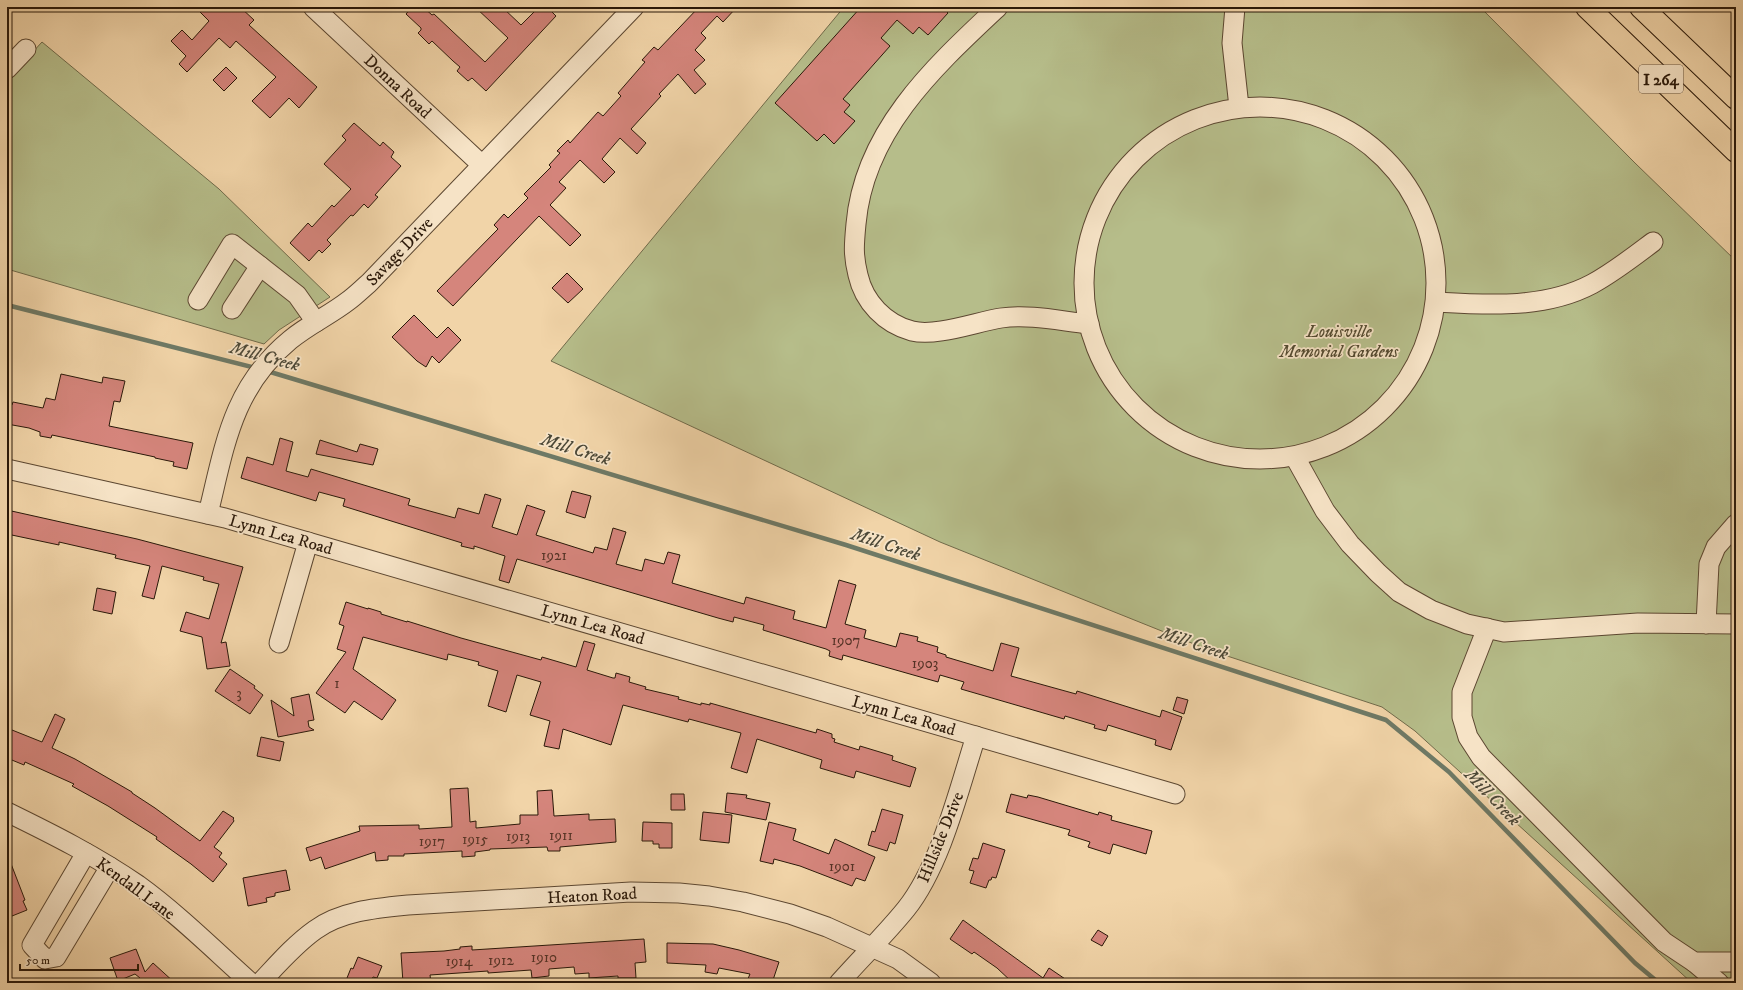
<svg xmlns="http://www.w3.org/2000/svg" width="1743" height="990" viewBox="0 0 1743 990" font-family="'IM FELL DW Pica',serif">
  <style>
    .green { fill: #b6bd8a; stroke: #706a4a }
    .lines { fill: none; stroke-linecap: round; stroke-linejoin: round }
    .stream { stroke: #6e7965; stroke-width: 4.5 }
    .building { fill: #d5857c; stroke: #2a1809 }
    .minor-casing { stroke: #5c4731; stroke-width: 21 }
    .highway-casing { stroke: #2a1809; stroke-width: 24 }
    .minor { stroke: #f6e3c6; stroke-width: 19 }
    .highway { stroke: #f1d4a8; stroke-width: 22 }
    .labels { text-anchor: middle; stroke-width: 3.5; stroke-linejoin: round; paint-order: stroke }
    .number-label { font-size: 15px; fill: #553326 }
    .shield { fill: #f6e3c6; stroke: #675542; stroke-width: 1 }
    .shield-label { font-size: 16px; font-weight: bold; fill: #2a1809 }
    .street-label { font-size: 17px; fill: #2a1809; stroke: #f6e3c6 }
    .park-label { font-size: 17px; font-style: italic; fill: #544a30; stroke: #f6e3c6 }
    .water-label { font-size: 18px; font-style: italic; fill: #4c4837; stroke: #f6e3c6 }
  </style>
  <rect width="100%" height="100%" fill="#f1d4a8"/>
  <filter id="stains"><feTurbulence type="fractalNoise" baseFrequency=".005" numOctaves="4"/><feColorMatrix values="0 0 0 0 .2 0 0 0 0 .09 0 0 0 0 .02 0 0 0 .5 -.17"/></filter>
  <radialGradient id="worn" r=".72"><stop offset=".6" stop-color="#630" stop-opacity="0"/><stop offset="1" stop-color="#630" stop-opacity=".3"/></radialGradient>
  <g class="green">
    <polygon points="844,7 1480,7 1635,163 1736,261 1736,983 1692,983 1415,731 1382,707 1209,650 940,542 551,361"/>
    <polygon points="42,42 219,189 330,297 279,330 264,344 7,269 7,80"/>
  </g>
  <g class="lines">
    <g class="stream">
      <polyline points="7,305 256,368"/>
      <polyline points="267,371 846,545 1386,720 1449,772 1635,963 1659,983"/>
    </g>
  </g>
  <g class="building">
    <polygon points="195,7 240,7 254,20 249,25 317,87 299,108 289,98 270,118 252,101 276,77 236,41 230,48 219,38 187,72 179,64 186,56 171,41 182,30 192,40 209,21"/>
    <polygon points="412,7 423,7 432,15 434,14 485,62 508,38 475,7 502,7 521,25 539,7 547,7 556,16 486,91 472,78 468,81 457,71 460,67 453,61 432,41 429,44 418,33 421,30 421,28 406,14"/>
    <polygon points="699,7 737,7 723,22 717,16 701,33 706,38 695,50 705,60 694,70 706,84 695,94 678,74 659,94 661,96 631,129 646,143 637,154 620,138 602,159 615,172 604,183 580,160 559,182 566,188 550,205 581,235 570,246 539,216 453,306 437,291 498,229 494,225 504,214 508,218 528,198 524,194 551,167 549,165 560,153 557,151 568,140 570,143 598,112 603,116 621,96 618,93 645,62 642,60 654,47 658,50"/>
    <polygon points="861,7 942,7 948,13 928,35 919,27 913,34 897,20 881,38 890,46 843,99 850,105 844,112 855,121 834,144 824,134 817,141 775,103"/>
    <polygon points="226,67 237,78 224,91 213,80"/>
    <polygon points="354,123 380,146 383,142 394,152 391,157 401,166 375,195 378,197 368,208 364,204 353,216 351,215 327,240 331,244 322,253 319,250 309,261 290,243 308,223 312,227 332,205 334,207 351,189 324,164 346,140 342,136"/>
    <polygon points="567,273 583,289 568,303 552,288"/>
    <polygon points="414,315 437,338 448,327 461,340 439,363 432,356 426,367 417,361 392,337"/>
    <polygon points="61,374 102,383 103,377 125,381 120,402 114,401 109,426 193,443 187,469 173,466 174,462 155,458 155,457 52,435 51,438 40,436 40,432 29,428 7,424 7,404 12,405 13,402 43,408 46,398 55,400"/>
    <polygon points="280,438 293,442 286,471 308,477 311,469 410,499 408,505 455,518 458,508 479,514 485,494 501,499 492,527 517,535 527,505 545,511 536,535 593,553 595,547 607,550 613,528 626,532 616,564 642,571 645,559 664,564 668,552 680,555 672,583 744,604 746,597 795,611 793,619 826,628 839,580 856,585 845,624 866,630 864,638 896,647 900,633 918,637 917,641 938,647 937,652 946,655 946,657 993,671 1001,643 1019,648 1011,676 1076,694 1077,691 1160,717 1162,710 1182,717 1171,750 1155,745 1156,740 1108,725 1106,731 1094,728 1095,725 1065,716 1064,719 961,689 964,682 940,675 938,682 843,655 842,660 829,656 830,651 826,649 763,630 764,625 734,617 733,622 718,618 517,559 509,583 499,580 505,556 474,546 474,549 461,546 462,543 343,506 345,499 319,492 316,501 241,478 247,457 273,465"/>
    <polygon points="320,440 357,452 360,444 378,449 373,465 316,454"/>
    <polygon points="572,491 591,496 585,518 566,512"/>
    <polygon points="7,510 137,539 243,567 221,643 226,642 230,666 207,669 202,637 180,631 186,612 209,619 219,584 203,580 204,577 162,566 154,599 142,596 150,566 115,558 116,555 59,542 59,545 7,534"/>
    <polygon points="97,588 116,592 112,614 93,610"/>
    <polygon points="346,602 368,609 368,608 381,612 381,614 407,622 407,621 461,638 541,660 542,657 576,667 584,641 595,644 587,670 613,678 615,678 616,673 630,677 629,682 646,687 645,689 679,697 678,699 701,705 701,703 710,705 710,703 816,733 817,729 832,734 832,738 835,739 834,742 859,750 860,746 893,756 892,760 916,768 910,787 856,771 854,778 820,768 822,760 757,739 747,773 731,768 741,733 689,719 688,722 623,705 611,745 563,729 559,749 544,746 550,721 530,715 541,682 517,675 506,712 488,706 498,671 478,665 479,662 448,654 447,660 363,637 353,669 396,700 382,720 354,701 345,713 316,693 346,652 337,649 344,626 339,624"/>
    <polygon points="230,669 255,686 254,688 263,695 250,714 215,691"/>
    <polygon points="309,694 314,720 308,721 309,727 314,730 278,737 271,700 294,716 291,698"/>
    <polygon points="1177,697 1188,700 1184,714 1173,710"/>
    <polygon points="55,714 65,719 52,748 75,759 132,792 132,793 155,808 200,841 223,811 234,818 233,819 234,821 214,847 222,853 219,857 227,864 213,882 191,864 156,839 157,837 108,806 72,786 74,784 25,762 24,765 7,758 7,728 42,742"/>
    <polygon points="261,737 284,742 280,761 257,756"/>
    <polygon points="468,788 470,822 476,821 476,828 520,824 520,815 538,815 537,791 552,790 554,816 589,814 589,820 615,819 616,842 560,847 560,851 548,851 547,847 490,849 490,850 475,852 475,856 462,857 462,851 404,854 404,856 388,856 388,860 376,861 375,852 325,869 321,857 310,861 306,848 360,831 359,826 419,825 419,829 452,827 450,789"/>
    <polygon points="727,793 747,795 746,798 770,803 766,820 725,812"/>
    <polygon points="671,794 684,794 685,810 671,810"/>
    <polygon points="1011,794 1027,798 1028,795 1038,797 1098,815 1099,812 1112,816 1111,820 1152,831 1146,854 1113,844 1110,854 1088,847 1090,842 1068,835 1070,830 1006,812"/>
    <polygon points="882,809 903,815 895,844 890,842 887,851 868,845 872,831 875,832"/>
    <polygon points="703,812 732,815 729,843 700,840"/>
    <polygon points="643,822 672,823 672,848 659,848 659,844 653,844 653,841 642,841"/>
    <polygon points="769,822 796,829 793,840 829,854 835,839 875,857 865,881 856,878 852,886 800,866 774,859 773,864 760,861"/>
    <polygon points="983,843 1005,850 996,878 992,877 991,880 989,880 986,888 970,883 974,871 969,870 973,858 978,859"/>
    <polygon points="8,856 25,900 23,901 27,910 7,918"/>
    <polygon points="286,870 290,890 275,893 275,896 266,898 267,902 248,906 243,878"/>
    <polygon points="963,920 1043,978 1049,968 1071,983 1013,983 997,968 974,952 972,954 950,939"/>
    <polygon points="1098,930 1108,936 1102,946 1091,940"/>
    <polygon points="644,939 646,962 635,963 636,978 618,978 618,976 589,978 589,973 575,974 574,967 549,969 549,976 532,978 531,970 488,973 488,971 430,975 431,983 403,983 401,953 444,951 460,949 460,947 472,946 472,950"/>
    <polygon points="667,943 713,944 739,950 779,962 772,983 755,983 747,981 750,974 719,968 717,974 705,972 706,965 667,963"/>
    <polygon points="136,949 145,972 153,963 175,983 136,983 140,978 135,974 118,981 110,958"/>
    <polygon points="358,957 382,966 377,978 373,977 370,983 345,983 351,968 353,969"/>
  </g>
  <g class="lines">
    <defs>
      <g id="minor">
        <polyline points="313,7 482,165"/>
        <path d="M998,7c-64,60 -134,124 -142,217 -2,21 -3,31 2,51 6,27 27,49 54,56 24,6 64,-9 89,-13 29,-4 59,3 88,6"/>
        <polyline points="1235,7 1232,43 1239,107"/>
        <polyline points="7,69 26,49"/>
        <circle cx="1260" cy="283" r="176"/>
        <polyline points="198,300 232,244 297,295 316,322"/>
        <path d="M1436,302c52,3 109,7 156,-18 22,-12 41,-27 61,-42"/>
        <polyline points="232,309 260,266"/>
        <polyline points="1296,459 1325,511 1350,544 1378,573 1399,592 1431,610 1467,624 1504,632 1638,623 1736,624"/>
        <polyline points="7,469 225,518 1175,794"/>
        <path d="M208,514c17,-69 24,-126 82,-174 18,-15 40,-25 58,-39 7,-5 14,-12 21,-18l265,-276"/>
        <polyline points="1706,624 1709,564 1716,547 1736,524"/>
        <polyline points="1487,628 1462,692 1462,717 1468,737 1481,757 1664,942 1694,962 1736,962"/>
        <polyline points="279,643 308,542"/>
        <path d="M7,812c45,22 89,44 131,73 40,29 76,65 113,98"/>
        <polyline points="86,853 32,945 45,959 56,957 110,867"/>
        <polyline points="1694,962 1719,983"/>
        <path d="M260,983c17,-18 34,-38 55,-53 26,-19 62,-22 93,-25l223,-13 48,1 30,3 34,6 47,12 37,13 71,32 33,24"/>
        <path d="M839,983c22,-25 46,-48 67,-74 35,-44 53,-120 70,-173"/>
      </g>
      <g id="highway">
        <polyline points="1587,7 1736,151"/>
        <polyline points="1641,7 1736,98"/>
      </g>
    </defs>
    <use href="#minor" class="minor-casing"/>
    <use href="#highway" class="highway-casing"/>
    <use href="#minor" class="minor"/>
    <use href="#highway" class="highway"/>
  </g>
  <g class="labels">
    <g class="number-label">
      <text x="554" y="560">1921</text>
      <text x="846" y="645">1907</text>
      <text x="925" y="668">1903</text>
      <text x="337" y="688">1</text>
      <text x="239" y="698">3</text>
      <text x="561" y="840">1911</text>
      <text x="518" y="841">1913</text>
      <text x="475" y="844">1915</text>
      <text x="432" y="846">1917</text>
      <text x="842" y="871">1901</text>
      <text x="544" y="962">1910</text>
      <text x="501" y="965">1912</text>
      <text x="459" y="966">1914</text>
    </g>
    <rect class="shield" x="1639" y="65" width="44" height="28" rx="3"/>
    <g class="shield-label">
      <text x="1661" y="85">I 264</text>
    </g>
    <g class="street-label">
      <text transform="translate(398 86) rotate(43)" y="6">Donna Road</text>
      <text transform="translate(399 251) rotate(-46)" y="6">Savage Drive</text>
      <text transform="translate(281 534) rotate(16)" y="6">Lynn Lea Road</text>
      <text transform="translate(593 624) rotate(16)" y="6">Lynn Lea Road</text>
      <text transform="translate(904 715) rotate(16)" y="6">Lynn Lea Road</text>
      <text transform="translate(940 837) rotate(-68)" y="6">Hillside Drive</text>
      <text transform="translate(136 888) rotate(36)" y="6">Kendall Lane</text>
      <text transform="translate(592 895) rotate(-3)" y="6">Heaton Road</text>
    </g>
    <g class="park-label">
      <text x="1339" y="337">Louisville<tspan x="1339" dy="20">Memorial Gardens</tspan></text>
    </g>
    <g class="water-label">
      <text transform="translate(265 356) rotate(15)" y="6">Mill Creek</text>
      <text transform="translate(576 449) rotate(17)" y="6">Mill Creek</text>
      <text transform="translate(886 544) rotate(18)" y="6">Mill Creek</text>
      <text transform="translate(1194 643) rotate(18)" y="6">Mill Creek</text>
      <text transform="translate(1493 797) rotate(46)" y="6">Mill Creek</text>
    </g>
  </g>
  <rect width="1743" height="990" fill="none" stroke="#f1d4a8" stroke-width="24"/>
  <rect x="8" y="8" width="1727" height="974" fill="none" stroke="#2a1809" stroke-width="2"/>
  <rect x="12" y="12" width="1719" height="966" fill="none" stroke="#2a1809"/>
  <path d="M20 964v6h118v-6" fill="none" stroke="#2a1809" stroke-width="2"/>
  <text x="26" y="964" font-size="12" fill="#2a1809" stroke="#f6e3c6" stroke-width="3" paint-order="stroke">50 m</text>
  <rect width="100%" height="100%" filter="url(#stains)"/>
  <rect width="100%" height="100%" fill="url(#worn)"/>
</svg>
